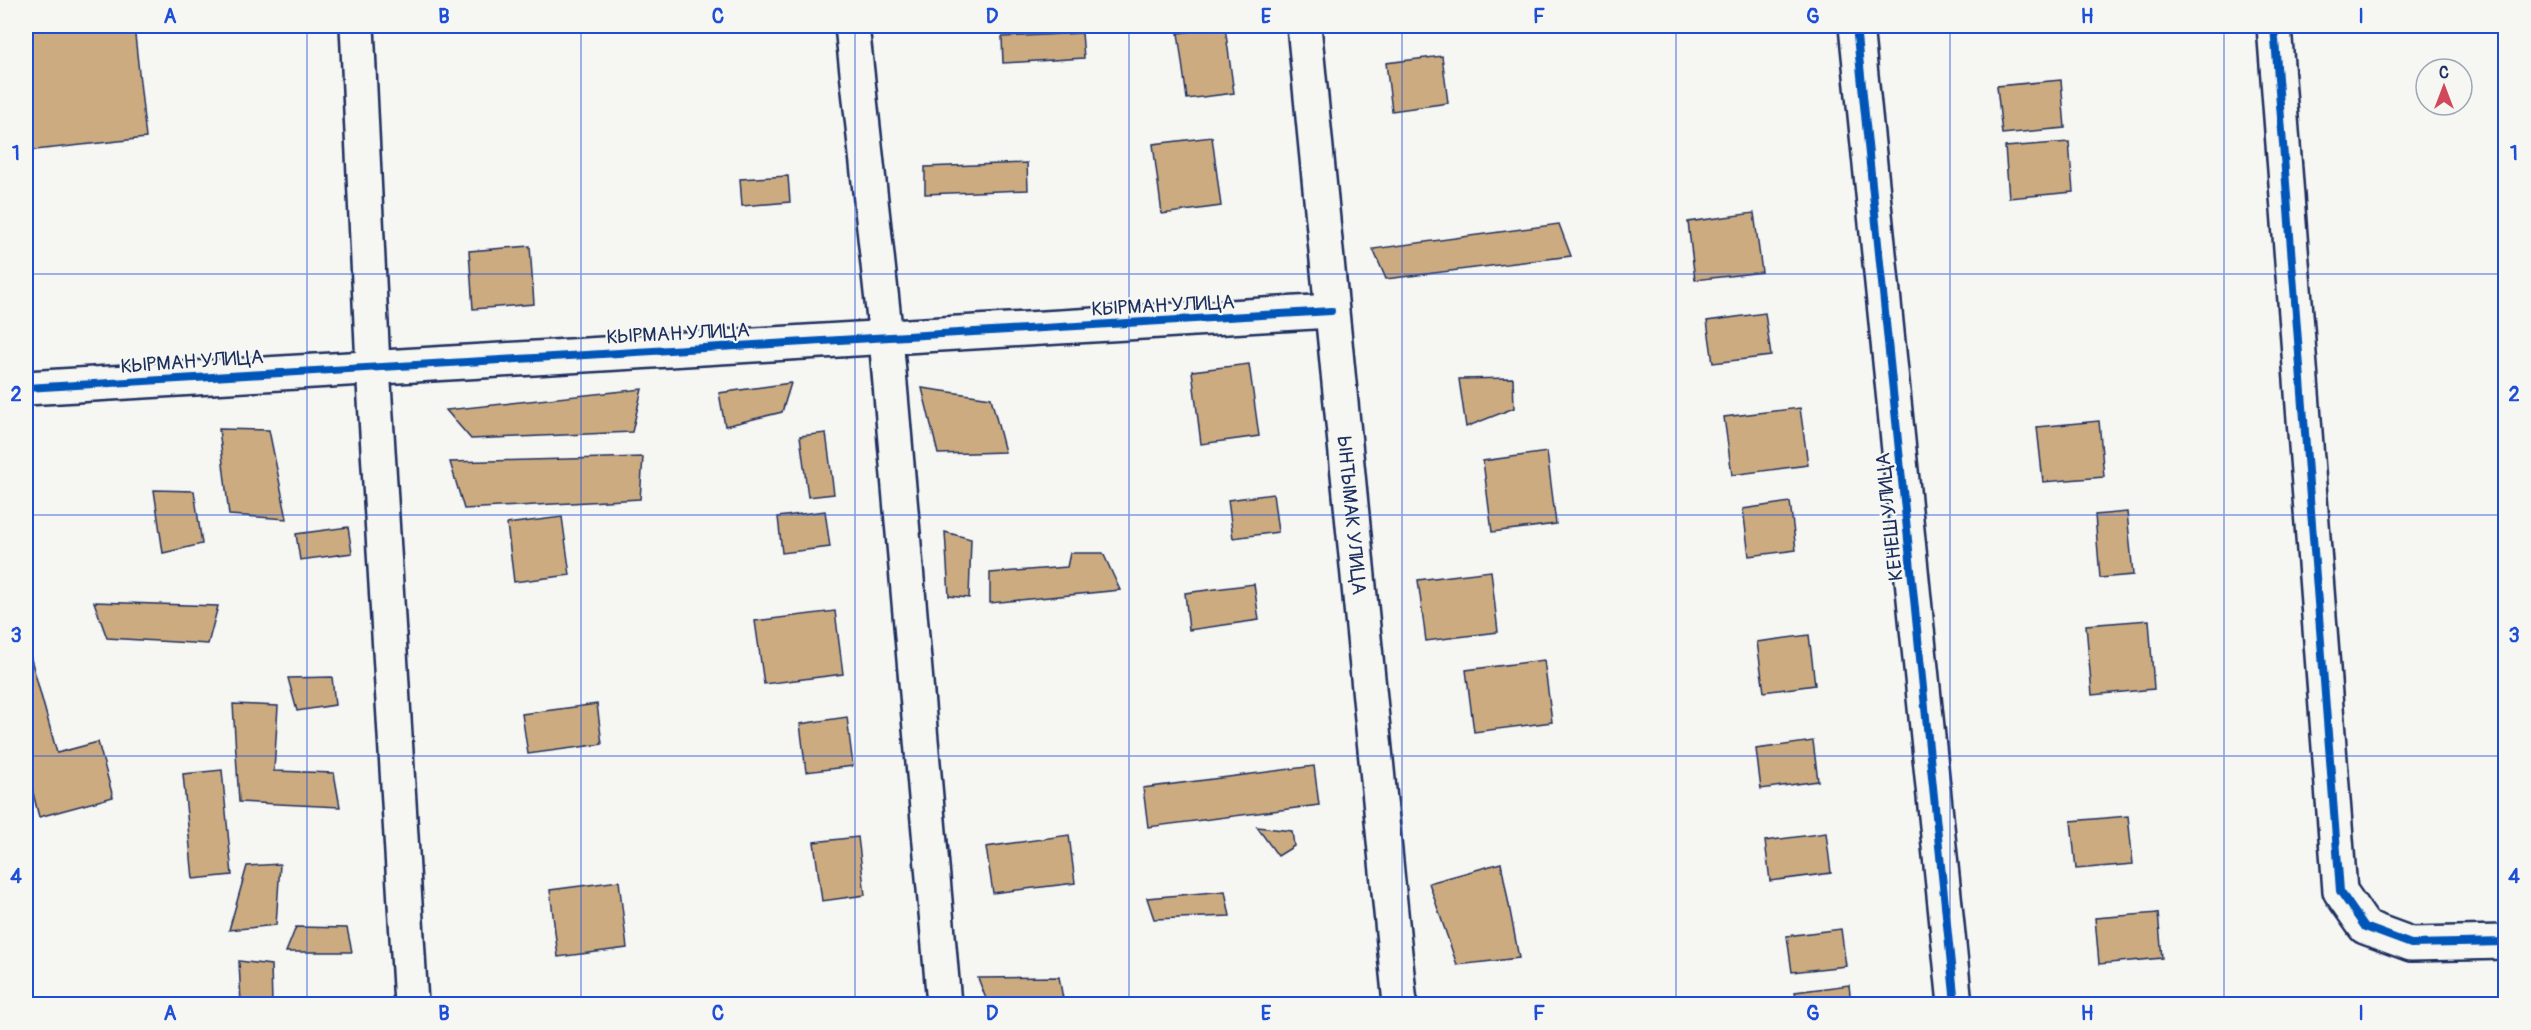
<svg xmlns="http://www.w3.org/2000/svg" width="2531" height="1030" viewBox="0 0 2531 1030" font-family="Pangolin,sans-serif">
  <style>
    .building { fill: #cdab80; stroke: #1b2f5e; stroke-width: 1.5 }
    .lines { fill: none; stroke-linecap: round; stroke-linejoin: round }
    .minor-casing { stroke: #1b2f5e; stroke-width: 38 }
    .minor { stroke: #f6f6f2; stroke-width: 33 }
    .cycleway-casing { stroke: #f6f6f2; stroke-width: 11 }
    .cycleway { stroke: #0057b8; stroke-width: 8 }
    .grid { fill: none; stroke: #1d4ed8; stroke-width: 1.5; stroke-opacity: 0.55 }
    .labels { text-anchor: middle; stroke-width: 4.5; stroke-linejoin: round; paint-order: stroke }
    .street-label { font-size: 20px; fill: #1b2f5e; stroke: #f6f6f2 }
    .neatline { fill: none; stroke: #1d4ed8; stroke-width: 2 }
    .grid-label { font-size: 20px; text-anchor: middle; font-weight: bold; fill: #1d4ed8 }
  </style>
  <rect width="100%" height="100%" fill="#f6f6f2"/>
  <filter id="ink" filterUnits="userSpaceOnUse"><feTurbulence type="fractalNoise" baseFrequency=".0167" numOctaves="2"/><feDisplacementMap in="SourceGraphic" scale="12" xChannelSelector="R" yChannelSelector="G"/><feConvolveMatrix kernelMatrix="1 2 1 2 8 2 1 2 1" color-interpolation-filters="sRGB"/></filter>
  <g filter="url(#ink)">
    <g class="building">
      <polygon points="26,26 134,26 146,138 26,151"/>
      <polygon points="1225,27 1234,93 1187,99 1178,33"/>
      <polygon points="1082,33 1084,58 1003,63 1002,37"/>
      <polygon points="1442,56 1448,103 1392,111 1386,63"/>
      <polygon points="2061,80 2065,128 2002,134 1997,86"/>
      <polygon points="1212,137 1221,206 1162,214 1153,144"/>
      <polygon points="2069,142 2073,192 2009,198 2005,147"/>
      <polygon points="1027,163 1028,190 925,194 925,167"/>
      <polygon points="788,176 790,202 742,206 740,179"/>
      <polygon points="1754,213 1762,272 1695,280 1688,222"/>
      <polygon points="1559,224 1571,256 1386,279 1373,249"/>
      <polygon points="530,246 534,304 473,309 469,251"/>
      <polygon points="26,258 29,313 26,313"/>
      <polygon points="1765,313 1771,356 1713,363 1707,321"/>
      <polygon points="1249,364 1259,436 1201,444 1192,371"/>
      <polygon points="1513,378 1514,408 1466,427 1459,379"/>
      <polygon points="791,383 782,412 725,426 719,393"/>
      <polygon points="922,388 991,398 1005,452 938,454"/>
      <polygon points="642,389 632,432 471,439 446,410"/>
      <polygon points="1800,408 1808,465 1732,475 1724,417"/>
      <polygon points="2099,421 2104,477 2043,482 2037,427"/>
      <polygon points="219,429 269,430 287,519 229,515"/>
      <polygon points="826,433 834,494 808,497 800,436"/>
      <polygon points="1547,452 1556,524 1492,532 1483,461"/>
      <polygon points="643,457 640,499 464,509 450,462"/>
      <polygon points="154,490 194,491 202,544 163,553"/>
      <polygon points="1273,494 1278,532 1233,538 1228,500"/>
      <polygon points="1790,502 1796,550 1749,556 1743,509"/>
      <polygon points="825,511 830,547 782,553 778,517"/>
      <polygon points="2127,512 2133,575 2100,578 2095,515"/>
      <polygon points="562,517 570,575 514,582 507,524"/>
      <polygon points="348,527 352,553 300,560 296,534"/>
      <polygon points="945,532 971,539 969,598 949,596"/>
      <polygon points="1070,553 1103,553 1120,590 990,603 990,573 1067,567"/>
      <polygon points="1491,571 1498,632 1426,641 1418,580"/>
      <polygon points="1254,584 1259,620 1189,630 1185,593"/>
      <polygon points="94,602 218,606 208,644 107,638"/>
      <polygon points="835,611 843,674 764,684 755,621"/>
      <polygon points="2149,620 2154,689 2092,695 2086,625"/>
      <polygon points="1809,635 1815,685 1764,692 1757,642"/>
      <polygon points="26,641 57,753 98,742 113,797 39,817 26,765"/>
      <polygon points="1544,660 1552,722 1474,732 1466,670"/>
      <polygon points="332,677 335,705 297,711 288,678"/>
      <polygon points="233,704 278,706 274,771 334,773 340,807 239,802"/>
      <polygon points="597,704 602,744 528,754 522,714"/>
      <polygon points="847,717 853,766 806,772 800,724"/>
      <polygon points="1813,741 1818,781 1761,789 1756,749"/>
      <polygon points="1314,766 1319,805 1148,827 1143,788"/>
      <polygon points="222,770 232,875 193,879 183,774"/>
      <polygon points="2128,816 2133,864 2076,869 2071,821"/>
      <polygon points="1257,827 1292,831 1294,846 1278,856"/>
      <polygon points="1826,833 1831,873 1770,881 1765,841"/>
      <polygon points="1069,835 1075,883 993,893 986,847"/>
      <polygon points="858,837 865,895 822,901 814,842"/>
      <polygon points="1501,863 1519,958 1457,965 1429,883"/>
      <polygon points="280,864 276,925 229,930 247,866"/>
      <polygon points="619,881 627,948 558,957 550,890"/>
      <polygon points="1225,891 1230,916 1154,919 1147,898"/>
      <polygon points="2158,913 2162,958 2099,964 2095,918"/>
      <polygon points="296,927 347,928 352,952 286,952"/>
      <polygon points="1841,929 1846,966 1792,972 1787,936"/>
      <polygon points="239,961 271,965 272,1004 241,1004"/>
      <polygon points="1059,977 1064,1004 988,1004 978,978"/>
      <polygon points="1849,985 1851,1004 1797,1004 1795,992"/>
    </g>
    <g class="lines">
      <defs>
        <g id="minor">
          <polyline points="357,26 373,366 411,1004"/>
          <polyline points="852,26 886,338 944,1004"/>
          <path id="s1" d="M1304,26l96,978"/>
          <polyline points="1856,26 1955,1004"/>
          <polyline points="2274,26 2340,891 2365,927 2411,944 2506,942"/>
          <polyline points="26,388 1331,311"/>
        </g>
      </defs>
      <use href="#minor" class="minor-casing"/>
      <use href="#minor" class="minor"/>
      <defs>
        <g id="cycleway">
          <polyline points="1856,26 1955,1004"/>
          <polyline points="2274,26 2340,891 2365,927 2411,944 2506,942"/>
          <polyline points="26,388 1331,311"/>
        </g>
      </defs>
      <use href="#cycleway" class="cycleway-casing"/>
      <use href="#cycleway" class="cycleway"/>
    </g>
  </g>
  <path class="grid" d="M307,26v978M581,26v978M855,26v978M1129,26v978M1402,26v978M1676,26v978M1950,26v978M2224,26v978M26,274h2480M26,515h2480M26,756h2480"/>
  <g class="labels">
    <g class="street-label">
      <text transform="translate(1163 305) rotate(-3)" y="7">КЫРМАН УЛИЦА</text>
      <text transform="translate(678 333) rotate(-3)" y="7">КЫРМАН УЛИЦА</text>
      <text transform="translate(192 361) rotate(-4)" y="7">КЫРМАН УЛИЦА</text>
      <text dy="7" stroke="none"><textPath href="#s1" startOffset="492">ЫНТЫМАК УЛИЦА</textPath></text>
      <text transform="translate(1889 517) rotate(-96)" y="7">КЕНЕШ УЛИЦА</text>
    </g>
  </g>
  <rect width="2531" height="1030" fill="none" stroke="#f6f6f2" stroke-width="66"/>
  <g transform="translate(2444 87)"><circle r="28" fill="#f6f6f2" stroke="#9ea6b7" stroke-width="1.5"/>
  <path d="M0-4.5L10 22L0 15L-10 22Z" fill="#d1495b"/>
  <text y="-9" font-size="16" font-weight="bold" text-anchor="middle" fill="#1b2f5e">С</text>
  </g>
  <rect x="33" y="33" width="2465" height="964" class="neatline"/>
  <g class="grid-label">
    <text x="170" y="23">A</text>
    <text x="444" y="23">B</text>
    <text x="718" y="23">C</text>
    <text x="992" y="23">D</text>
    <text x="1266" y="23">E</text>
    <text x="1539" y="23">F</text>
    <text x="1813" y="23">G</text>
    <text x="2087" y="23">H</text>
    <text x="2361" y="23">I</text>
    <text x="16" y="160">1</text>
    <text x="2514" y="160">1</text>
    <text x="16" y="401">2</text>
    <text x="2514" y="401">2</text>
    <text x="16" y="642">3</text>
    <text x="2514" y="642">3</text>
    <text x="16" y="883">4</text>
    <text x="2514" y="883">4</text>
    <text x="170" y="1020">A</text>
    <text x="444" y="1020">B</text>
    <text x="718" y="1020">C</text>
    <text x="992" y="1020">D</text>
    <text x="1266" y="1020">E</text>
    <text x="1539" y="1020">F</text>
    <text x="1813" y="1020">G</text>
    <text x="2087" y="1020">H</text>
    <text x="2361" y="1020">I</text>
  </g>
</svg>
